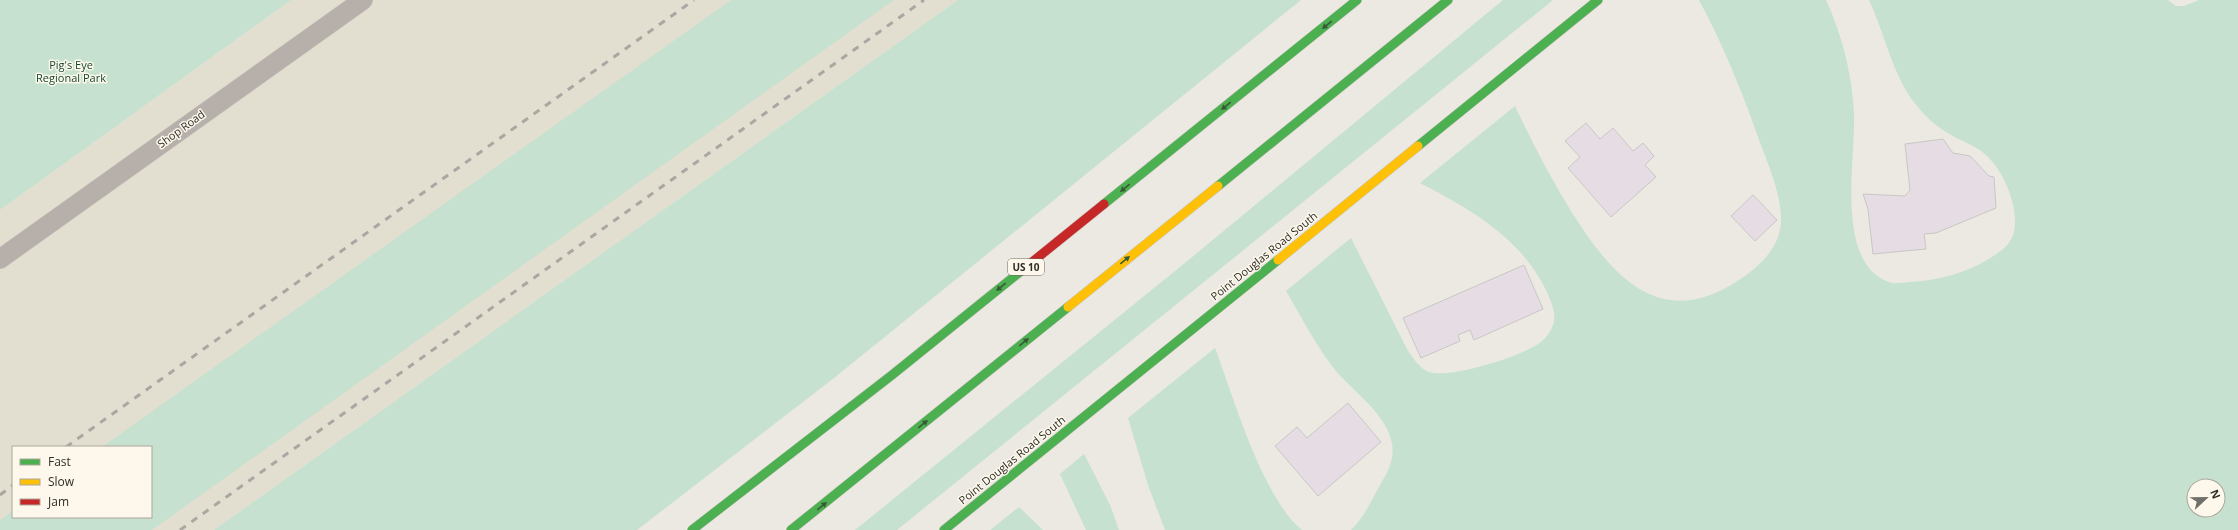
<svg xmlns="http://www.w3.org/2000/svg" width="2238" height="530" viewBox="0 0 2238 530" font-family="'Open Sans',sans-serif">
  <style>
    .built { fill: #e3dfd0; fill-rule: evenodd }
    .green { fill: #c6e1cf; fill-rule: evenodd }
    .building { fill: #e6dce3; stroke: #c9c7c5 }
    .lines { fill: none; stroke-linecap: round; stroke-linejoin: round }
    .lane-casing { stroke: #c8c6c1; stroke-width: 20 }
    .fast-casing { stroke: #c8c6c1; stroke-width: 10 }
    .slow-casing { stroke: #c8c6c1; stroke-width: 10 }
    .jam-casing { stroke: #c8c6c1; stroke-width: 10 }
    .lane { stroke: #b7b0aa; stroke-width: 19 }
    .fast { stroke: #4caf50; stroke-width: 9 }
    .slow { stroke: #ffc107; stroke-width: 9 }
    .jam { stroke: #c62828; stroke-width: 9 }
    .rail { stroke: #aaa6a1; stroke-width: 3; stroke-dasharray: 7 7; stroke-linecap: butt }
    .oneway { fill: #395a36 }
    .labels { text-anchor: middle; stroke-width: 3; stroke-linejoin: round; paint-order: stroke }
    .shield { fill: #fdf8eb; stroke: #6d6a62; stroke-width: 1 }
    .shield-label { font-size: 10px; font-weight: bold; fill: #2f2d28 }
    .park-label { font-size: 11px; fill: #144731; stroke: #fdf8eb }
    .street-label { font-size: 11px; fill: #2f2d28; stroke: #fdf8eb }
  </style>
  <rect width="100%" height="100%" fill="#ebe9e2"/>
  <path class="built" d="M291,0h667l-744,530h-214v-320zM13,447h138v70h-138z"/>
  <g class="green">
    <polygon points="0,0 291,0 0,210"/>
    <polygon points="731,0 894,0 152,530 0,530 0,520 13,511 13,517 151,517 151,447 102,447"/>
    <polygon points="958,0 1301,0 834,378 637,530 214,530"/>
    <polygon points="1503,0 1553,0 897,530 855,530 1185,263"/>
    <path d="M1699,0h127c16,35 26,74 28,113 2,45 -20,150 35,169 6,3 15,0 22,0 28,-2 52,-8 76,-22 10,-6 22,-13 26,-25 8,-25 -9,-64 -27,-80 -11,-10 -23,-13 -35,-20 -16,-9 -27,-20 -38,-34 -21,-29 -29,-69 -44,-101h299l8,6h8l15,-6h39v530h-887c12,-11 20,-29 28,-43 3,-6 8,-13 10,-19 18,-43 -35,-73 -57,-102 -18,-24 -31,-50 -46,-75l65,-53 57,113c6,8 11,17 21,21 22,7 94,-16 112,-30 5,-4 10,-11 12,-17 4,-11 -2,-24 -7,-35 -26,-53 -76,-81 -126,-107l95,-77c17,36 35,71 56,105 39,62 87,121 165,71 22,-14 45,-34 45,-62 0,-24 -10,-49 -19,-72 -18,-51 -37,-100 -63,-148zM2194,486h24v24h-24z"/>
    <path d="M1215,348c18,48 48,151 87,182h-137l-17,-45 -20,-67z"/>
    <polygon points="1084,454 1110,505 1119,530 1086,530 1060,474"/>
    <polygon points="1019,507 1043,530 990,530"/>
  </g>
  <g class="building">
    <polygon points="1586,123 1600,139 1613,128 1633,151 1643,143 1654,156 1645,165 1656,177 1611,217 1568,168 1580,157 1565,141"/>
    <polygon points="1943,139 1953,153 1970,156 1989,176 1994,177 1996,208 1936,233 1924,234 1926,249 1873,254 1868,209 1863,194 1905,196 1910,190 1905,144"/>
    <polygon points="1753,195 1777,220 1755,241 1731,216"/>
    <polygon points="1524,265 1543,309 1474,340 1470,330 1458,335 1460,341 1421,358 1403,318"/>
    <polygon points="1348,403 1381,442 1318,496 1275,446 1297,427 1307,438"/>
  </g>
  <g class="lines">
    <defs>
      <polyline id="lane" points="0,259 363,0"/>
      <g id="fast">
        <polyline points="1418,146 1598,0"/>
        <polyline points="1218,186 1448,0"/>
        <polyline points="1104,204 1357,0"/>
        <polyline points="692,530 892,375 1021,271"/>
        <polyline points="791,530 1068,307"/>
        <polyline points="944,530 1278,260"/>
      </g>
      <g id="slow">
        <polyline points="1278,260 1418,146"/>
        <polyline points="1068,307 1218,186"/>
      </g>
      <polyline id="jam" points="1021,271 1104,204"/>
    </defs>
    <use href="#lane" class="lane-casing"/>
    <use href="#fast" class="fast-casing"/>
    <use href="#slow" class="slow-casing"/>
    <use href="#jam" class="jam-casing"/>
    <use href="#lane" class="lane"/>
    <use href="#fast" class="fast"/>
    <use href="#slow" class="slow"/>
    <use href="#jam" class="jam"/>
    <g class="rail">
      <polyline points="66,447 694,0"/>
      <polyline points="0,495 13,485"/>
      <polyline points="180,530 924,0"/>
    </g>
  </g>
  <defs><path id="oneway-solid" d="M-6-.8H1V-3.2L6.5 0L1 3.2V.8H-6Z"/></defs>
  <g class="oneway">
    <use href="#oneway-solid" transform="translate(1327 25) rotate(141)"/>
    <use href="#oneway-solid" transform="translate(1226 106) rotate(141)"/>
    <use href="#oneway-solid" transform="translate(1125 188) rotate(141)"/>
    <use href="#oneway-solid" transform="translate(1125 260) rotate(-39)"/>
    <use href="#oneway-solid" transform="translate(1001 287) rotate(141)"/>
    <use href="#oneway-solid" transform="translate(1024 342) rotate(-39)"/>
    <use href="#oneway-solid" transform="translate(923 424) rotate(-39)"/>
    <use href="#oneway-solid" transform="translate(822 506) rotate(-39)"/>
  </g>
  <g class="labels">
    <rect class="shield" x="1008" y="259" width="36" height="16" rx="3"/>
    <g class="shield-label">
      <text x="1026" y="271">US 10</text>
    </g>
    <g class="park-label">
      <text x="71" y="69">Pig's Eye<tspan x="71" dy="13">Regional Park</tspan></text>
    </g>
    <g class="street-label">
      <text transform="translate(181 129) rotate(-36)" y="4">Shop Road</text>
      <text transform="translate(1264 256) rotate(-39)" y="4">Point Douglas Road South</text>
      <text transform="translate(1012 460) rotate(-39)" y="4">Point Douglas Road South</text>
    </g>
  </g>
  <rect x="12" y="446" width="140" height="72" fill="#fdf8eb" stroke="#aba79d"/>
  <rect x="20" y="459" width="20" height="6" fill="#4caf50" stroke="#aba79d"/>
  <text x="48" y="466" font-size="12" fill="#2f2d28">Fast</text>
  <rect x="20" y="479" width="20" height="6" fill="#ffc107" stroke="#aba79d"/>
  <text x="48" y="486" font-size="12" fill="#2f2d28">Slow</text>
  <rect x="20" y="499" width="20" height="6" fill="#c62828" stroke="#aba79d"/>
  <text x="48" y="506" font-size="12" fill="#2f2d28">Jam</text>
  <g transform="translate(2206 498) rotate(68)"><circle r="19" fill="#fdf8eb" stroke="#aba79d"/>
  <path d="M0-3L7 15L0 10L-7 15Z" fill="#716f69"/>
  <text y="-6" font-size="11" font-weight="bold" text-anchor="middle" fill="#2f2d28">N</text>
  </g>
</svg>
